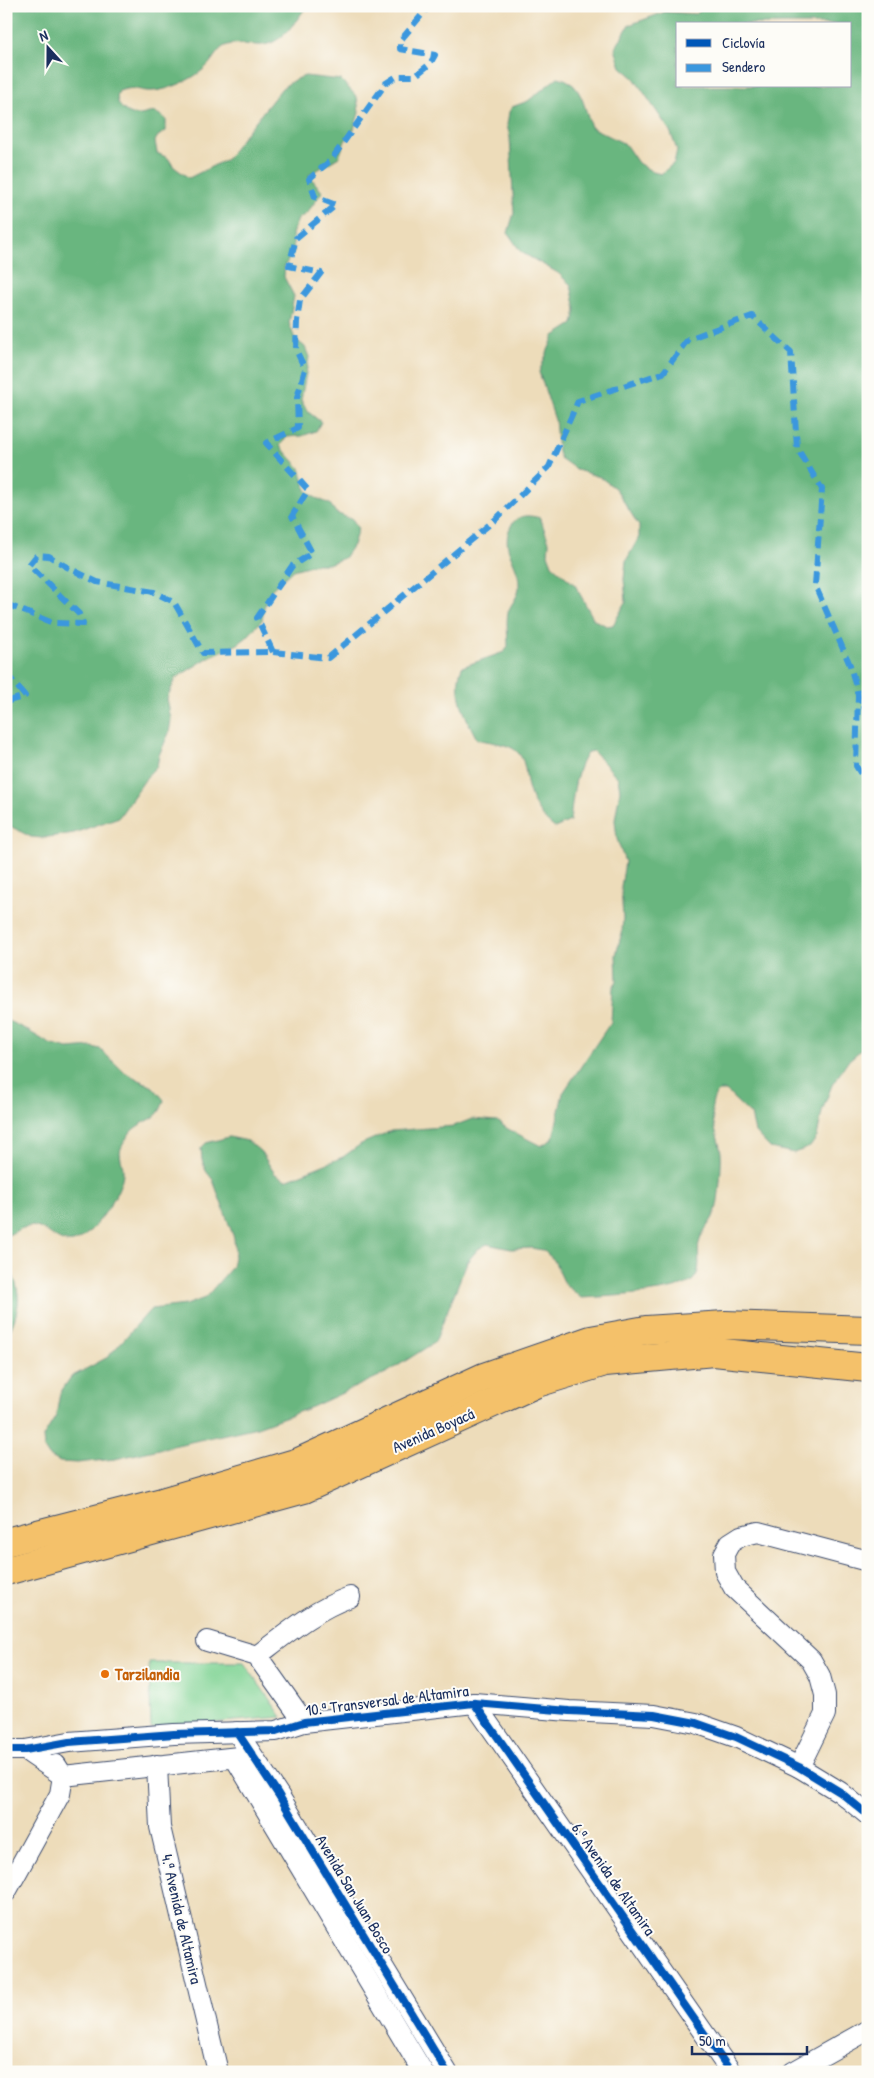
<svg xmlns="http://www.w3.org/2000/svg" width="874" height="2078" viewBox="0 0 874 2078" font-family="'Patrick Hand',sans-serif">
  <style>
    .green { fill: #82d496; stroke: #4e827a }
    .forest { fill: #69b67f; stroke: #42726e; fill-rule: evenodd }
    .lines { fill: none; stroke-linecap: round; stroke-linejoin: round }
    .minor-casing { stroke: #3a496c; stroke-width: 22 }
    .highway-casing { stroke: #3a496c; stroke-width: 30 }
    .minor { stroke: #fff; stroke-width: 20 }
    .highway { stroke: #f4c16a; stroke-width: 28 }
    .quiet { stroke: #3a97de; stroke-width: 6; stroke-dasharray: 12 6; stroke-linecap: butt }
    .cycleway-casing { stroke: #fdfcf7; stroke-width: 11 }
    .cycleway { stroke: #0057b8; stroke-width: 8 }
    .food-dot { fill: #e8710a; stroke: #fdfcf7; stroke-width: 2 }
    .labels { text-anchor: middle; stroke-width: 4; stroke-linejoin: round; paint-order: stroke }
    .street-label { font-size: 16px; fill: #1b2f5e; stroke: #fdfcf7 }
    .food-label { font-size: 16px; font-weight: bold; fill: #c56008; stroke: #fdfcf7; text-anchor: start }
  </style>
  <rect width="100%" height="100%" fill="#fdfcf7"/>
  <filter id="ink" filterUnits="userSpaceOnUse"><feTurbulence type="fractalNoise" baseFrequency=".02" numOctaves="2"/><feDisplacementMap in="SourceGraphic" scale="10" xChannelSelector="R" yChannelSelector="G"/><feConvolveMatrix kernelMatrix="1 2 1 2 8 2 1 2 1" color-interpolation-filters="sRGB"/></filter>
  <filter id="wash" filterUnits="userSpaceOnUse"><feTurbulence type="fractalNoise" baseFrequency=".0096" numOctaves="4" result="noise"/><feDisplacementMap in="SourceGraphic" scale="20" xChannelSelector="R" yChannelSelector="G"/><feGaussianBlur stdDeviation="1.12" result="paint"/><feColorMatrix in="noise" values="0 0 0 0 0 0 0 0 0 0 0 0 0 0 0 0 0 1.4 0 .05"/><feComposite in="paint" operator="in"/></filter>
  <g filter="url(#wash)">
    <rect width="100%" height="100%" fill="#eddcba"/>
    <polygon class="green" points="149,1663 244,1663 282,1717 151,1728"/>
    <g class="forest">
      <path d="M6,6h297l1,4c-11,15 -25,37 -47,35 -10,0 -24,-4 -34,2 -7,5 -11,15 -18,21 -12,11 -35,22 -52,23 -15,1 -17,-6 -34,0 -6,12 5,22 17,24 7,1 14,-4 20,-2 3,1 7,4 10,6v12l-8,5 -3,5 2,12 11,5 6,9 15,11 38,-19 11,-16 44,-55 12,-8 11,-4 36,4 16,17 2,16 -5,16 -9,12 -6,16 -30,18 13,17 -15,21 -9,6 -6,15 2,17 -9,14 -1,12 10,19 -5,27 6,16 10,8 4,10 -8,43 6,11 14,11 -5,9 -14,5 -16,1 -6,9 20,22 6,22 8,7 16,7 6,9 17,7 5,9 -5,16 -9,13 -16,6h-13l-22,6 -21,19 -7,14 -3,17 -15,17 -9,7 -27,12 -35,22 -9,20 4,22 -2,13 -10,22 -2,11 -8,8 -30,43 -45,16 -32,5 -11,-1 -25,-13z"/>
      <path d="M707,6h161v1038l-19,16 -17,25 -10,26 -5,26 -7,10 -16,6 -24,-5 -15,-16 -4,-17 -25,-24h-7c-16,15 0,44 2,62 1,10 -2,48 -5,57 -3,11 -13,19 -16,30 -5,13 4,28 -7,40 -12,13 -91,17 -112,18l-16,-14 -11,-24 -11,-10 -12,-2 -20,1 -24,-5 -9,5 -11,13 -32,80 -47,30 -76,35 -55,20 -142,32 -38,4 -17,-1 -11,-6 -5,-8 -1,-11 13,-21 4,-23 11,-16 37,-20 43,-48 35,-4 19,-7 27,-31 3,-16 -1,-13 -21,-58 -7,-9 -4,-11 -1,-12 5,-5 23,-6 19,4 13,11 14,22 11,6 57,-23 18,-13 30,-13 63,-5 18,-7 25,2 11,8 33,17 10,-6 3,-6 9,-41 48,-71 2,-35 4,-6 -1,-26 6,-23 1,-14 -2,-31 4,-25 -8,-23 -2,-19 5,-30 -2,-12 -25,-27 -5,1c-14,19 -15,46 -18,69l-15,7c-13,-9 -22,-23 -26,-38 -5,-15 -1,-33 -17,-42 -9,-5 -24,-6 -35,-9 -11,-21 -25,-47 -15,-72l42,-15 4,-5c0,-11 -2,-24 0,-35 3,-9 12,-16 11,-28 0,-23 -21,-36 -7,-60 7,-10 17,-9 28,-6l9,24 -1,12 4,11 23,20 19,35 13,6 6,-1 13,-23 -2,-23 2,-18 13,-24v-11l-23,-37 -16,-12 -23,-7 -17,-12 -2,-6 -3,-32 -16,-48 15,-36 19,-12 3,-14 -5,-25 -13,-12 -37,-21 -13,-19 6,-20 -4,-76 -3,-12 2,-13 3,-5 16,-6 30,-24c24,5 26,30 33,50l34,17 13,19 15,9 8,2 13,-11 3,-13 -7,-19 -36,-53 -13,-11 -6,-18 14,-24 36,-13 31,2zM678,24h172v62h-172z"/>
      <path d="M6,1020l19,9 25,15 18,5 24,-2 8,2 24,23 29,15 11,13c-6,21 -14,17 -29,28 -5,3 -10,13 -13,18 -5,9 2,18 1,26 0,19 -31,66 -50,70 -17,3 -30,-20 -46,-15 -7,1 -14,6 -21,9z"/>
      <path d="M6,1268c5,4 7,7 9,13 8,22 0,38 -9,59z"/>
    </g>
  </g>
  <g filter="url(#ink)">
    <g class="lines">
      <defs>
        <g id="minor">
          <polyline points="207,1641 257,1656 304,1722"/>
          <path d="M257,1656c30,-23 57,-46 93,-59"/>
          <polyline points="474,1703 731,2072"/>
          <polyline points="237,1732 278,1794 447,2072"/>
          <polyline points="6,1750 25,1750 69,1742 174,1734 276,1731 304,1722 474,1703 569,1711 654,1715 696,1723 736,1737 799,1767 840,1792 868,1815"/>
          <polyline points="25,1750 63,1776 248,1756"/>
          <polyline points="235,1758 423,2072"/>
          <polyline points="157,1765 160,1827 218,2072"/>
          <polyline points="799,1767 825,1714 825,1695 820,1676 811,1660 734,1588 725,1572 724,1554 730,1543 741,1536 758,1532 868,1561"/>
          <polyline points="6,1892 60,1794 63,1776 56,1765"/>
          <polyline points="793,2072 868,2030"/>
        </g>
        <g id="highway">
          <polyline points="6,1542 162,1502 299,1462 484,1377 591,1340 646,1330 725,1325 868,1330"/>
          <polyline points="6,1571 304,1489 537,1383 605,1362 714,1352 868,1368"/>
        </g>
      </defs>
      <use href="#minor" class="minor-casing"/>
      <use href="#highway" class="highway-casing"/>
      <use href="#minor" class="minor"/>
      <use href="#highway" class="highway"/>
      <g class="quiet">
        <polyline points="6,604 53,623 83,624 79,614 29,565 37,555 49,556 65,566 97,582 154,592 174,602 203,653 273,652 328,658 496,519 549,467 578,401 663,373 688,339 752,316 791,352 797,448 822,489 815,585 850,665 858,695"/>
        <polyline points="273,652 257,618 292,566 312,553 292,516 308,490 266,443 298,428 297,398 305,369 296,350 297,321 300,300 321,273 289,266 296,238 336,205 315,197 309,179 331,160 386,83 397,76 415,76 430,64 435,55 400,49 400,41 425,11 427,6"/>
        <polyline points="6,673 25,696 6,702"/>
        <polyline points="868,715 858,695 856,766 868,785"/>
      </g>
      <defs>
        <g id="cycleway">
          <polyline points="474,1703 731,2072"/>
          <polyline points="237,1732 278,1794 447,2072"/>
          <polyline points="6,1750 25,1750 69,1742 174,1734 276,1731 304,1722 474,1703 569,1711 654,1715 696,1723 736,1737 799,1767 840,1792 868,1815"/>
        </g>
      </defs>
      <use href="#cycleway" class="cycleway-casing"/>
      <use href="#cycleway" class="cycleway"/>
    </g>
  </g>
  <circle class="food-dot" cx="105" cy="1674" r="5"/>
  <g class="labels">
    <g class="street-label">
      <text transform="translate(433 1430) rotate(-24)" y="6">Avenida Boyacá</text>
      <text transform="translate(387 1700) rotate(-7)" y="6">10.ª Transversal de Altamira</text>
      <text transform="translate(614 1879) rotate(55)" y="6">6.ª Avenida de Altamira</text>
      <text transform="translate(355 1894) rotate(59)" y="6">Avenida San Juan Bosco</text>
      <text transform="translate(182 1919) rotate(77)" y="6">4.ª Avenida de Altamira</text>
    </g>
    <g class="food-label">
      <text x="115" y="1680">Tarzilandia</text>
    </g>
  </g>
  <rect width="874" height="2078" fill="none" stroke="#fdfcf7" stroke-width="25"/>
  <rect x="676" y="22" width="175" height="65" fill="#fdfcf7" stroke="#a3aaba"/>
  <rect x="686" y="39" width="25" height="8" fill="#0057b8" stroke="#a3aaba"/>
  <text x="722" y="48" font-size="15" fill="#1b2f5e">Ciclovía</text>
  <rect x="686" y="64" width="25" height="8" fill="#3a97de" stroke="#a3aaba"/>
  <text x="722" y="72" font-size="15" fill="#1b2f5e">Sendero</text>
  <g transform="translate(48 48) rotate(339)" stroke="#fdfcf7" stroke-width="4" paint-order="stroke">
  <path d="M0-4L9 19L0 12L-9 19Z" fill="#1b2f5e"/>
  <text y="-8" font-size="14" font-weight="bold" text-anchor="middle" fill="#1b2f5e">N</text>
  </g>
  <path d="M692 2046v8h115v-8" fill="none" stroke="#1b2f5e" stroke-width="2.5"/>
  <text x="699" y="2046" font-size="15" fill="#1b2f5e" stroke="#fdfcf7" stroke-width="4" paint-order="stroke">50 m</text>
</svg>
